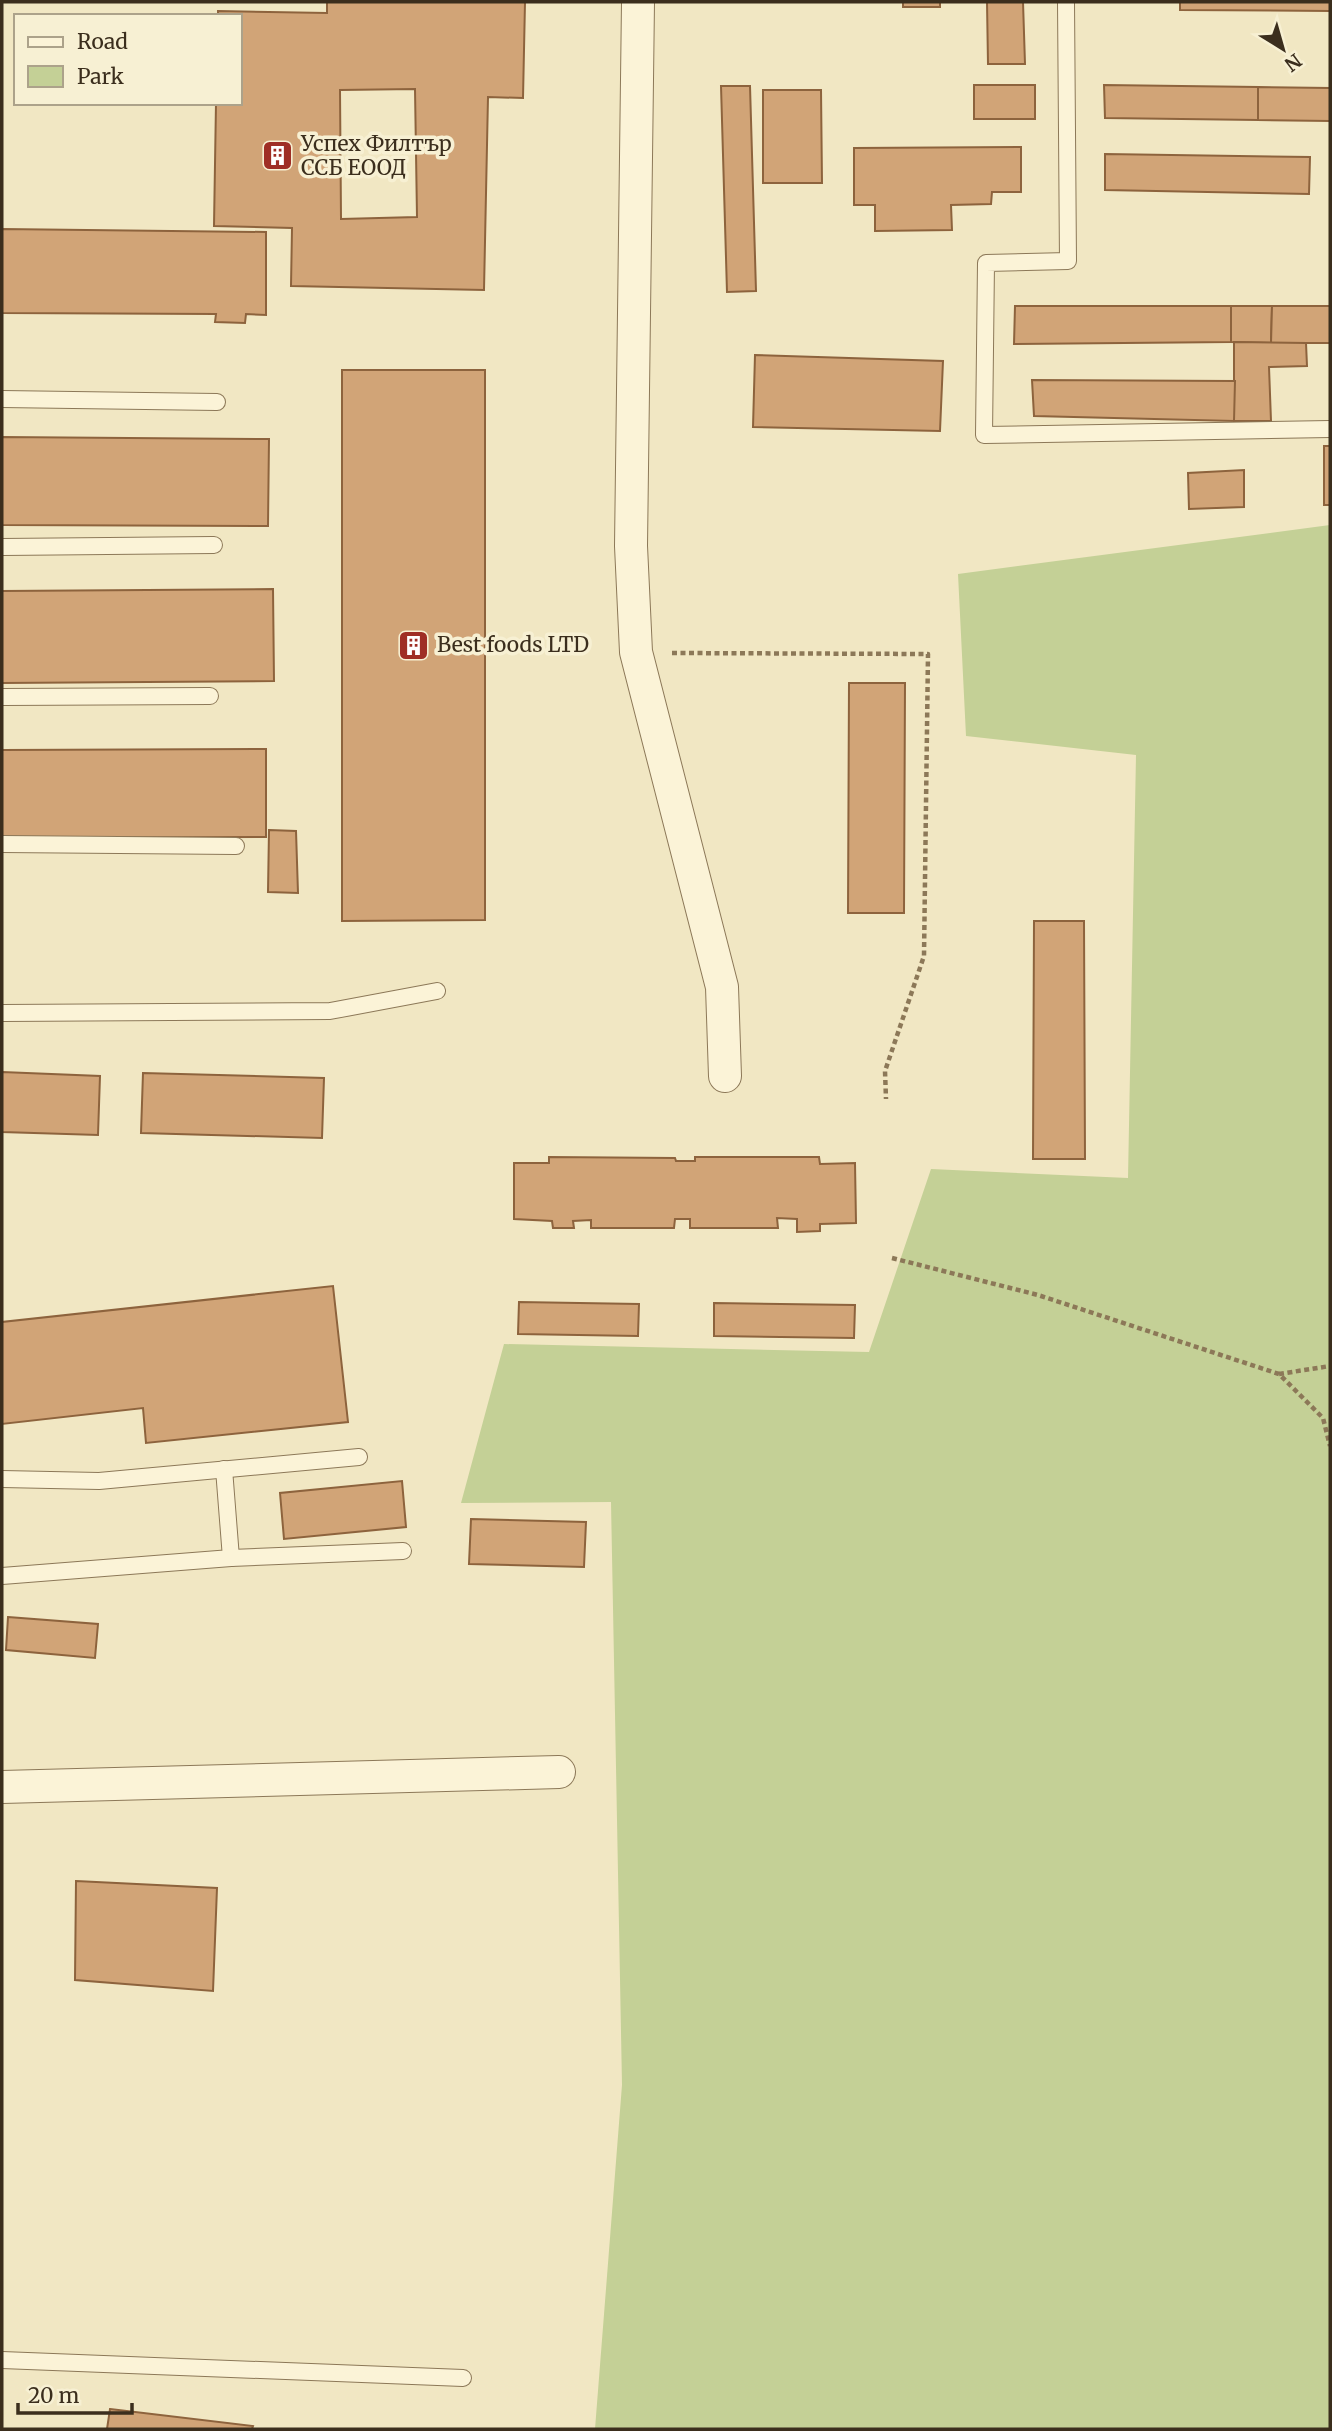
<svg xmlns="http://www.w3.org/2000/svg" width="1332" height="2431" viewBox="0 0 1332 2431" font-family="Merriweather,serif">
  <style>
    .green { fill: #c4d096 }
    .building { fill: #d1a477; stroke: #8d633d; stroke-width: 2; fill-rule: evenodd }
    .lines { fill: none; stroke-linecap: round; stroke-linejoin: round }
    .lane-casing { stroke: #8c7858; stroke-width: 18 }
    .street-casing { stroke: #8c7858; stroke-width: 34 }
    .path { stroke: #8c7858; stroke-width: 4.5; stroke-dasharray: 5 3.5; stroke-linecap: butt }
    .lane { stroke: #fbf3d7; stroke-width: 16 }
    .street { stroke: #fbf3d7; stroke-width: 32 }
    .labels { text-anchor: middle; stroke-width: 7; stroke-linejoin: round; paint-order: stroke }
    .poi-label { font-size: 21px; fill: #3b2e1d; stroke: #f7f0d3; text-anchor: start }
  </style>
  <rect width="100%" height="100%" fill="#f1e7c3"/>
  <polygon class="green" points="1330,525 1330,2429 595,2429 622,2085 611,1502 461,1503 504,1344 869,1352 931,1169 1128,1178 1136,755 966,736 958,574"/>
  <g class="building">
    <path d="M327,2h198l-2,96 -35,-1 -4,193 -193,-4 1,-58 -78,-2 2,-123h24v-87h-22v-5l109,2zM415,89l2,128 -76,2 -1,-129z"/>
    <rect x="903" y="2" width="37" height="5"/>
    <polygon points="987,2 1023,2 1025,64 988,64"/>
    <polygon points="1180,2 1330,2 1330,11 1180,10"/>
    <rect x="974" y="85" width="61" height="34"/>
    <polygon points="1104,85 1258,87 1258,120 1105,118"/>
    <polygon points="721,86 750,86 756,291 727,292"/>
    <polygon points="1258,87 1330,88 1330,121 1258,120"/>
    <polygon points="763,90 821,90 822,183 763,183"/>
    <polygon points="1021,147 1021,192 992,192 991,204 951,205 952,230 875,231 875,205 854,205 854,148"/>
    <polygon points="1105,154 1310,157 1309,194 1105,190"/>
    <polygon points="2,229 266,232 266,315 246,314 245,323 215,322 216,314 2,313"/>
    <polygon points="1015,306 1231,306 1231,342 1014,344"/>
    <polygon points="1231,306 1272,306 1271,343 1231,342"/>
    <polygon points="1272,306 1330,306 1330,343 1271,343"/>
    <polygon points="1234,342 1306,343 1307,366 1269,367 1271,421 1234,421"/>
    <polygon points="755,355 943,361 940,431 753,427"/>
    <polygon points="342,370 485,370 485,920 342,921"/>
    <polygon points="1032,380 1235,381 1234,421 1034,416"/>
    <polygon points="2,437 269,439 268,526 2,525"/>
    <rect x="1324" y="446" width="6" height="59"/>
    <polygon points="1244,470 1244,507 1189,509 1188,473"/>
    <polygon points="273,589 274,681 2,683 2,591"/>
    <polygon points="849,683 905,683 904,913 848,913"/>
    <polygon points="266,749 266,837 2,838 2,750"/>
    <polygon points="269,830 296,831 298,893 268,892"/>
    <polygon points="1034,921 1084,921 1085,1159 1033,1159"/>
    <polygon points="2,1072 100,1076 98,1135 2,1132"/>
    <polygon points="143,1073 324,1078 322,1138 141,1133"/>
    <polygon points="549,1157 675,1158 676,1161 695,1161 695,1157 819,1157 820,1164 855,1163 856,1223 820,1224 820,1231 797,1232 797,1219 777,1218 778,1228 690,1228 690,1219 675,1219 674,1228 591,1228 591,1220 573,1221 574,1228 553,1228 552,1221 514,1219 514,1163 549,1163"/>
    <polygon points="333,1286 348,1422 146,1443 143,1408 2,1424 2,1322"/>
    <polygon points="519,1302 639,1304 638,1336 518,1334"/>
    <polygon points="714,1303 855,1305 854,1338 714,1336"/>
    <polygon points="402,1481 406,1527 284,1539 280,1493"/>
    <polygon points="471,1519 586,1522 584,1567 469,1564"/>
    <polygon points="8,1617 98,1624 95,1658 6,1650"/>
    <polygon points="76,1881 217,1888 213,1991 75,1980"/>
    <polygon points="110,2409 253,2426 252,2429 107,2429"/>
  </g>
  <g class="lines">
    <defs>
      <g id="lane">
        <polyline points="1066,2 1068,261 986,263 984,435 1330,429"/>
        <polyline points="2,399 217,402"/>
        <polyline points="2,547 214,545"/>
        <polyline points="2,697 210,696"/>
        <polyline points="2,844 236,846"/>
        <polyline points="2,1013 330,1011 437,991"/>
        <polyline points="2,1479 99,1481 359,1457"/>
        <polyline points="231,1558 403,1551"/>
        <polyline points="2,1576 231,1558 224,1469"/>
        <polyline points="2,2360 463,2378"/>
      </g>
      <g id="street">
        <polyline points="638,2 631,546 636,652 722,987 725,1076"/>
        <polyline points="2,1787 559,1772"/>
      </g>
    </defs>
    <use href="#lane" class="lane-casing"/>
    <use href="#street" class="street-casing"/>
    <g class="path">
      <polyline points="672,653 928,654 924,956 885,1071 886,1099"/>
      <polyline points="892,1258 1038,1295 1279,1374 1323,1418 1330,1446"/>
      <polyline points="1279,1374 1330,1366"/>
    </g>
    <use href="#lane" class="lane"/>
    <use href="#street" class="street"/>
  </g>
  <defs>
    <symbol id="building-square" viewBox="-11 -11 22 22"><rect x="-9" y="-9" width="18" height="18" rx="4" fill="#9f2e25" stroke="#f7f0d3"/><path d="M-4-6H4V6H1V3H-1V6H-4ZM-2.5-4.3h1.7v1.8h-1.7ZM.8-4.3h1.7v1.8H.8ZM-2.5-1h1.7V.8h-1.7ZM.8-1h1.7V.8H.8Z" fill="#fff"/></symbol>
  </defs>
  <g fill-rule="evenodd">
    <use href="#building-square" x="260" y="138" width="35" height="35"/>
    <use href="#building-square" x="396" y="628" width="35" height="35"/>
  </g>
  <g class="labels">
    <g class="poi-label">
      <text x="301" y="151">Успех Филтър<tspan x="301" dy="24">ССБ ЕООД</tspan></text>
      <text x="437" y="652">Best foods LTD</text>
    </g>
  </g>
  <rect width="1332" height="2431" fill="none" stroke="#3b2e1d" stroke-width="7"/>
  <rect x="14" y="14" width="228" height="91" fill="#f7f0d3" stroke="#aca28a" stroke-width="2"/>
  <rect x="28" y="37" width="35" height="10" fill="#fbf3d7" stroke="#aca28a" stroke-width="2"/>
  <text x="77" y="49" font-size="21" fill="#3b2e1d">Road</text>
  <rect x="28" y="66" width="35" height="21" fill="#c4d096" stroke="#aca28a" stroke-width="2"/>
  <text x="77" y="84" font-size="21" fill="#3b2e1d">Park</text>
  <g transform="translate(1283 49) rotate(143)" stroke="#f7f0d3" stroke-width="5" paint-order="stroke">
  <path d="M0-5L12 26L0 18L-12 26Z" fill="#3b2e1d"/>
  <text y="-10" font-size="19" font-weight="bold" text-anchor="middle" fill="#3b2e1d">N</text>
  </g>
  <path d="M18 2403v10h114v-10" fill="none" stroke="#3b2e1d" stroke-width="3.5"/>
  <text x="28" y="2403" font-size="21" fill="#3b2e1d" stroke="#f7f0d3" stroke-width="5" paint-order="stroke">20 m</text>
</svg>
